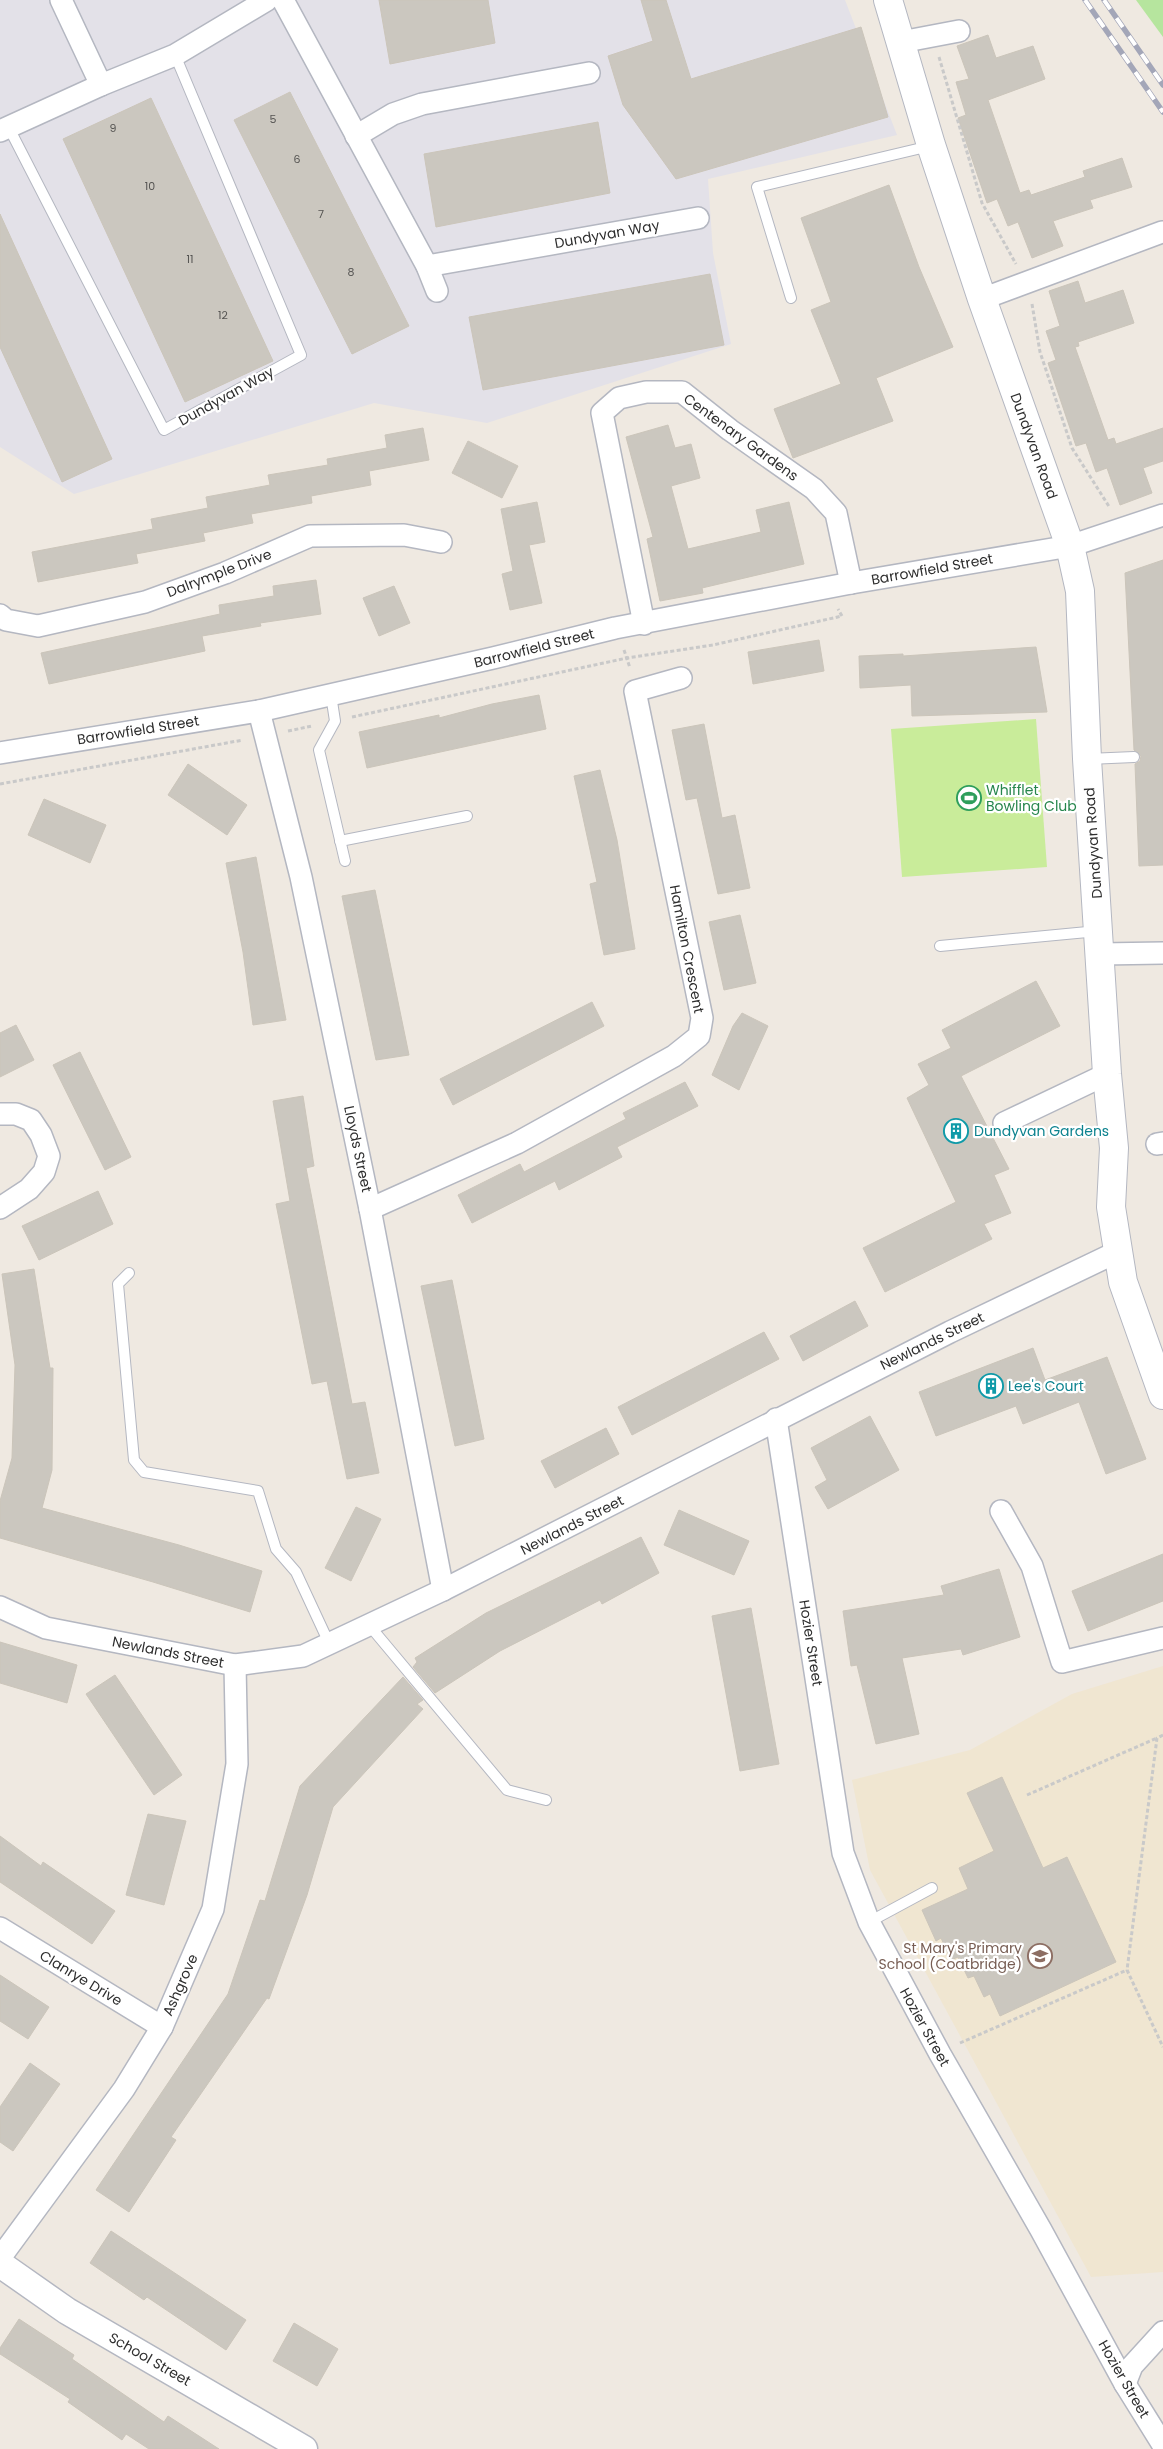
<svg xmlns="http://www.w3.org/2000/svg" width="1163" height="2449" viewBox="0 0 1163 2449" font-family="Poppins,sans-serif">
  <style>
    .industrial { fill: #e3e1e8 }
    .education { fill: #f0e6d1 }
    .green { fill: #b6e59e }
    .pitch { fill: #c9ec9a }
    .building { fill: #cbc7bf; stroke: #cbc5ba }
    .lines { fill: none; stroke-linecap: round; stroke-linejoin: round }
    .service-casing { stroke: #b4b7c1; stroke-width: 12 }
    .minor-casing { stroke: #b4b7c1; stroke-width: 24 }
    .tertiary-casing { stroke: #b4b7c1; stroke-width: 29 }
    .secondary-casing { stroke: #b4b7c1; stroke-width: 30 }
    .path { stroke: #c9c9c9; stroke-width: 3; stroke-dasharray: 4 2.5; stroke-linecap: butt }
    .service { stroke: #fff; stroke-width: 10 }
    .minor { stroke: #fff; stroke-width: 21 }
    .tertiary { stroke: #fff; stroke-width: 26 }
    .secondary { stroke: #fff; stroke-width: 28 }
    .rail-casing { stroke: #a3a6b8; stroke-width: 5.5 }
    .rail { stroke: #fff; stroke-width: 4; stroke-dasharray: 11; stroke-linecap: butt }
    .labels { text-anchor: middle; stroke-width: 4.5; stroke-linejoin: round; paint-order: stroke }
    .number-label { font-size: 11px; fill: #555452 }
    .street-label { font-size: 14px; fill: #2e2e2e; stroke: #fff }
    .leisure-label { font-size: 14px; fill: #27864d; stroke: #fff; text-anchor: start }
    .culture-label { font-size: 14px; fill: #0d838f; stroke: #fff; text-anchor: start }
    .education-label { font-size: 14px; fill: #785e54; stroke: #fff; text-anchor: end }
  </style>
  <rect width="100%" height="100%" fill="#efe9e1"/>
  <polygon class="industrial" points="0,0 845,0 897,135 708,179 713,253 731,344 487,423 374,403 74,494 0,447"/>
  <polygon class="education" points="1163,1666 1163,2272 1091,2277 870,1870 852,1780 970,1750 1072,1694"/>
  <polygon class="green" points="1136,0 1163,0 1163,37"/>
  <polygon class="pitch" points="1036,719 1047,867 902,877 891,729"/>
  <g class="building">
    <polygon points="379,0 488,0 495,43 390,64"/>
    <polygon points="641,0 666,0 691,79 861,27 888,117 676,179 623,105 608,56 653,41"/>
    <polygon points="988,35 996,58 1033,46 1045,79 988,100 1020,193 1029,190 1031,195 1085,177 1083,171 1122,158 1132,187 1090,200 1093,208 1053,221 1063,246 1032,258 1018,222 1008,226 997,199 987,203 958,118 966,115 956,82 969,79 957,46"/>
    <polygon points="290,92 409,326 352,354 234,120"/>
    <polygon points="151,98 273,361 185,402 63,139"/>
    <polygon points="598,122 610,193 436,227 424,154"/>
    <polygon points="889,185 919,267 953,347 876,378 893,421 793,458 774,409 841,384 811,310 831,302 801,218"/>
    <polygon points="0,214 112,459 62,482 0,347"/>
    <polygon points="710,274 724,345 483,390 469,317"/>
    <polygon points="1078,281 1085,303 1123,290 1134,323 1078,342 1079,346 1075,347 1108,440 1114,438 1116,444 1163,428 1163,461 1143,468 1152,493 1120,505 1107,468 1096,472 1086,443 1076,446 1048,363 1056,360 1046,331 1060,326 1049,291"/>
    <polygon points="668,425 675,448 691,444 700,478 671,486 688,549 761,532 756,510 789,502 804,564 702,588 703,593 660,601 647,539 653,537 626,437"/>
    <polygon points="423,428 429,460 369,471 371,485 311,496 312,503 251,514 253,523 203,533 205,541 136,554 138,563 38,582 32,552 153,529 151,519 208,508 206,497 270,485 268,475 328,465 327,459 387,448 385,435"/>
    <polygon points="468,441 518,466 502,498 452,473"/>
    <polygon points="537,502 545,542 529,545 542,603 510,610 502,574 513,571 501,509"/>
    <polygon points="1163,560 1163,865 1139,866 1135,764 1140,761 1141,756 1134,750 1125,573"/>
    <polygon points="316,580 321,614 260,623 261,626 202,636 205,651 49,684 41,653 220,614 219,605 274,596 273,586"/>
    <polygon points="394,586 410,623 379,636 363,598"/>
    <polygon points="819,640 824,671 753,684 748,652"/>
    <polygon points="1036,647 1047,712 912,716 911,685 860,688 859,656 903,654 903,656"/>
    <polygon points="539,695 546,729 367,768 359,732 439,715 439,718 492,704"/>
    <polygon points="704,724 722,818 735,815 750,888 718,894 697,798 686,800 672,730"/>
    <polygon points="188,764 247,805 227,835 168,795"/>
    <polygon points="600,770 617,840 635,949 604,955 590,884 597,882 574,776"/>
    <polygon points="44,799 106,825 90,863 28,835"/>
    <polygon points="256,857 286,1020 253,1025 243,952 226,863"/>
    <polygon points="375,890 409,1055 376,1060 342,896"/>
    <polygon points="740,915 756,983 724,990 709,922"/>
    <polygon points="1036,981 1060,1026 961,1076 1009,1169 994,1175 1011,1213 984,1224 992,1239 885,1292 863,1248 956,1202 907,1098 929,1085 918,1064 951,1048 942,1030"/>
    <polygon points="592,1002 604,1026 453,1105 440,1079"/>
    <polygon points="742,1013 768,1026 739,1090 712,1075 733,1026"/>
    <polygon points="16,1025 34,1060 0,1077 0,1033"/>
    <polygon points="80,1052 131,1157 105,1170 53,1065"/>
    <polygon points="685,1082 698,1106 617,1147 622,1157 559,1190 555,1181 472,1223 458,1195 520,1164 524,1172 626,1119 623,1113"/>
    <polygon points="303,1096 314,1166 306,1168 352,1404 365,1402 379,1473 347,1479 327,1381 312,1384 276,1204 290,1201 273,1101"/>
    <polygon points="98,1191 113,1224 39,1260 22,1226"/>
    <polygon points="34,1269 50,1368 53,1368 52,1470 42,1508 179,1545 262,1571 250,1612 153,1582 0,1538 0,1501 12,1458 15,1365 2,1274"/>
    <polygon points="452,1280 484,1439 455,1446 421,1286"/>
    <polygon points="855,1301 868,1326 803,1361 790,1336"/>
    <polygon points="764,1332 779,1359 632,1435 618,1407"/>
    <polygon points="1033,1348 1045,1380 1107,1357 1146,1459 1106,1474 1079,1402 1023,1424 1016,1406 936,1436 919,1392"/>
    <polygon points="870,1416 899,1470 828,1509 815,1487 827,1480 811,1448"/>
    <polygon points="606,1428 619,1454 555,1488 541,1461"/>
    <polygon points="356,1507 381,1519 351,1581 325,1568"/>
    <polygon points="679,1510 749,1541 734,1575 664,1545"/>
    <polygon points="641,1537 659,1573 602,1604 600,1600 500,1651 435,1693 413,1667 417,1662 415,1658 486,1613"/>
    <polygon points="1163,1554 1163,1601 1088,1631 1072,1591"/>
    <polygon points="999,1569 1020,1637 963,1655 961,1649 902,1658 919,1734 876,1744 857,1665 851,1666 843,1611 944,1595 941,1586"/>
    <polygon points="751,1608 779,1764 740,1771 712,1616"/>
    <polygon points="0,1642 77,1665 67,1703 0,1683"/>
    <polygon points="115,1675 182,1775 154,1795 86,1694"/>
    <polygon points="403,1677 423,1700 417,1704 423,1709 333,1807 307,1895 269,1999 267,1998 171,2137 176,2140 129,2212 96,2190 228,1994 260,1900 265,1901 300,1786"/>
    <polygon points="1002,1777 1043,1868 1067,1857 1116,1962 1000,2016 990,1994 984,1997 974,1976 968,1978 958,1957 951,1960 941,1938 936,1941 922,1910 968,1889 959,1868 994,1851 967,1793"/>
    <polygon points="148,1814 186,1821 164,1905 126,1895"/>
    <polygon points="0,1836 41,1866 43,1862 115,1911 92,1944 0,1882"/>
    <polygon points="0,1975 49,2007 28,2039 0,2021"/>
    <polygon points="30,2063 60,2084 13,2151 0,2142 0,2107"/>
    <polygon points="111,2231 246,2320 226,2350 147,2297 144,2300 90,2263"/>
    <polygon points="19,2319 74,2355 72,2359 164,2422 168,2416 219,2449 149,2449 126,2434 122,2440 68,2402 70,2399 0,2354 0,2348"/>
    <polygon points="294,2323 338,2349 317,2386 273,2361"/>
  </g>
  <g class="lines">
    <defs>
      <g id="service">
        <polyline points="9,128 164,430 301,355 175,55"/>
        <polyline points="791,298 757,187 930,146"/>
        <polyline points="331,695 335,721 319,750 345,861"/>
        <polyline points="1088,759 1134,757"/>
        <polyline points="340,841 467,816"/>
        <polyline points="940,946 1098,931"/>
        <polyline points="129,1273 118,1284 134,1460 144,1472 258,1491 276,1549 296,1572 329,1643"/>
        <polyline points="369,1625 507,1790 546,1800"/>
        <polyline points="869,1922 932,1888"/>
      </g>
      <g id="minor">
        <polyline points="61,0 101,85 175,55 267,0"/>
        <polyline points="283,0 427,266 437,291"/>
        <polyline points="901,42 959,31"/>
        <polyline points="0,131 101,85"/>
        <polyline points="356,136 393,114 422,104 589,73"/>
        <polyline points="427,266 698,218"/>
        <polyline points="982,299 1162,232"/>
        <polyline points="0,615 6,620 38,626 145,602 225,573 310,536 404,535 441,542"/>
        <polyline points="644,624 602,413 619,398 646,392 682,392 730,430 814,489 836,513 851,583"/>
        <polyline points="259,711 301,877 370,1209 443,1590"/>
        <polyline points="0,753 259,711 493,658 615,628 851,583 1070,546 1163,515"/>
        <polyline points="1101,954 1163,953"/>
        <polyline points="0,1114 16,1114 31,1120 41,1135 49,1156 44,1172 29,1189 0,1208"/>
        <polyline points="1004,1123 1107,1074"/>
        <polyline points="1157,1144 1163,1143"/>
        <polyline points="370,1209 517,1143 674,1056 699,1036 702,1018 635,691 681,678"/>
        <polyline points="776,1419 843,1853 869,1922 940,2054 1041,2230 1125,2384 1163,2445"/>
        <polyline points="1001,1511 1032,1566 1062,1662 1163,1638"/>
        <polyline points="0,1607 46,1628 235,1665 303,1656 443,1590 950,1332 1117,1252"/>
        <polyline points="0,1928 162,2027"/>
        <polyline points="0,2258 124,2089 162,2027 213,1909 237,1764 235,1665"/>
        <polyline points="1125,2384 1132,2366 1163,2332"/>
      </g>
      <polyline id="tertiary" points="0,2264 67,2311 304,2449"/>
      <polyline id="secondary" points="888,0 931,145 982,299 1070,546 1080,591 1087,759 1107,1074 1114,1148 1111,1207 1123,1282 1163,1395"/>
    </defs>
    <use href="#service" class="service-casing"/>
    <use href="#minor" class="minor-casing"/>
    <use href="#tertiary" class="tertiary-casing"/>
    <use href="#secondary" class="secondary-casing"/>
    <g class="path">
      <polyline points="939,57 982,203 1016,264"/>
      <polyline points="1032,304 1040,352 1072,448 1110,508"/>
      <polyline points="624,650 630,668"/>
      <polyline points="352,717 627,658 713,645 842,616 838,609"/>
      <polyline points="288,731 312,726"/>
      <polyline points="0,784 243,740"/>
      <polyline points="1163,1735 1157,1738 1127,1970 1163,2047"/>
      <polyline points="1027,1795 1157,1738"/>
      <polyline points="960,2043 1127,1970"/>
    </g>
    <use href="#service" class="service"/>
    <use href="#minor" class="minor"/>
    <use href="#tertiary" class="tertiary"/>
    <use href="#secondary" class="secondary"/>
    <defs>
      <g id="rail">
        <polyline points="1085,0 1163,112"/>
        <polyline points="1104,0 1163,85"/>
      </g>
    </defs>
    <use href="#rail" class="rail-casing"/>
    <use href="#rail" class="rail"/>
  </g>
  <defs>
    <symbol id="stadium-ring" viewBox="-11 -11 22 22"><circle r="9.5" fill="#fff" stroke="#2e9e5b" stroke-width="1.5"/><path d="M0-5a6.5 5 0 1 0 0 10a6.5 5 0 1 0 0-10ZM-3.5-1.8h7v3.6h-7Z" fill="#2e9e5b"/></symbol>
    <symbol id="building-ring" viewBox="-11 -11 22 22"><circle r="9.5" fill="#fff" stroke="#0f9aa8" stroke-width="1.5"/><path d="M-4-6H4V6H1V3H-1V6H-4ZM-2.5-4.3h1.7v1.8h-1.7ZM.8-4.3h1.7v1.8H.8ZM-2.5-1h1.7V.8h-1.7ZM.8-1h1.7V.8H.8Z" fill="#0f9aa8"/></symbol>
    <symbol id="school-ring" viewBox="-11 -11 22 22"><circle r="9.5" fill="#fff" stroke="#8d6e63" stroke-width="1.5"/><path d="M0-5L7-2L0 1L-7-2ZM-4 1L0 2.5L4 1V4Q0 6-4 4Z" fill="#8d6e63"/></symbol>
  </defs>
  <g fill-rule="evenodd">
    <use href="#stadium-ring" x="955" y="784" width="28" height="28"/>
    <use href="#building-ring" x="942" y="1117" width="28" height="28"/>
    <use href="#building-ring" x="977" y="1372" width="28" height="28"/>
    <use href="#school-ring" x="1026" y="1942" width="28" height="28"/>
  </g>
  <g class="labels">
    <g class="number-label">
      <text x="273" y="123">5</text>
      <text x="113" y="132">9</text>
      <text x="297" y="163">6</text>
      <text x="150" y="190">10</text>
      <text x="321" y="218">7</text>
      <text x="190" y="263">11</text>
      <text x="351" y="276">8</text>
      <text x="223" y="319">12</text>
    </g>
    <g class="street-label">
      <text transform="translate(607 234) rotate(-10)" y="5">Dundyvan Way</text>
      <text transform="translate(226 396) rotate(-29)" y="5">Dundyvan Way</text>
      <text transform="translate(741 437) rotate(36)" y="5">Centenary Gardens</text>
      <text transform="translate(1034 446) rotate(70)" y="5">Dundyvan Road</text>
      <text transform="translate(932 569) rotate(-10)" y="5">Barrowfield Street</text>
      <text transform="translate(219 573) rotate(-21)" y="5">Dalrymple Drive</text>
      <text transform="translate(534 648) rotate(-14)" y="5">Barrowfield Street</text>
      <text transform="translate(138 730) rotate(-9)" y="5">Barrowfield Street</text>
      <text transform="translate(1093 843) rotate(-94)" y="5">Dundyvan Road</text>
      <text transform="translate(687 949) rotate(79)" y="5">Hamilton Crescent</text>
      <text transform="translate(358 1149) rotate(78)" y="5">Lloyds Street</text>
      <text transform="translate(932 1341) rotate(-26)" y="5">Newlands Street</text>
      <text transform="translate(572 1525) rotate(-27)" y="5">Newlands Street</text>
      <text transform="translate(811 1643) rotate(81)" y="5">Hozier Street</text>
      <text transform="translate(168 1652) rotate(11)" y="5">Newlands Street</text>
      <text transform="translate(81 1978) rotate(31)" y="5">Clanrye Drive</text>
      <text transform="translate(180 1985) rotate(-66)" y="5">Ashgrove</text>
      <text transform="translate(925 2027) rotate(61)" y="5">Hozier Street</text>
      <text transform="translate(150 2359) rotate(30)" y="5">School Street</text>
      <text transform="translate(1124 2379) rotate(60)" y="5">Hozier Street</text>
    </g>
    <g class="leisure-label">
      <text x="986" y="795">Whifflet<tspan x="986" dy="16">Bowling Club</tspan></text>
    </g>
    <g class="culture-label">
      <text x="974" y="1136">Dundyvan Gardens</text>
      <text x="1008" y="1391">Lee's Court</text>
    </g>
    <g class="education-label">
      <text x="1022" y="1953">St Mary's Primary<tspan x="1022" dy="16">School (Coatbridge)</tspan></text>
    </g>
  </g>
</svg>
